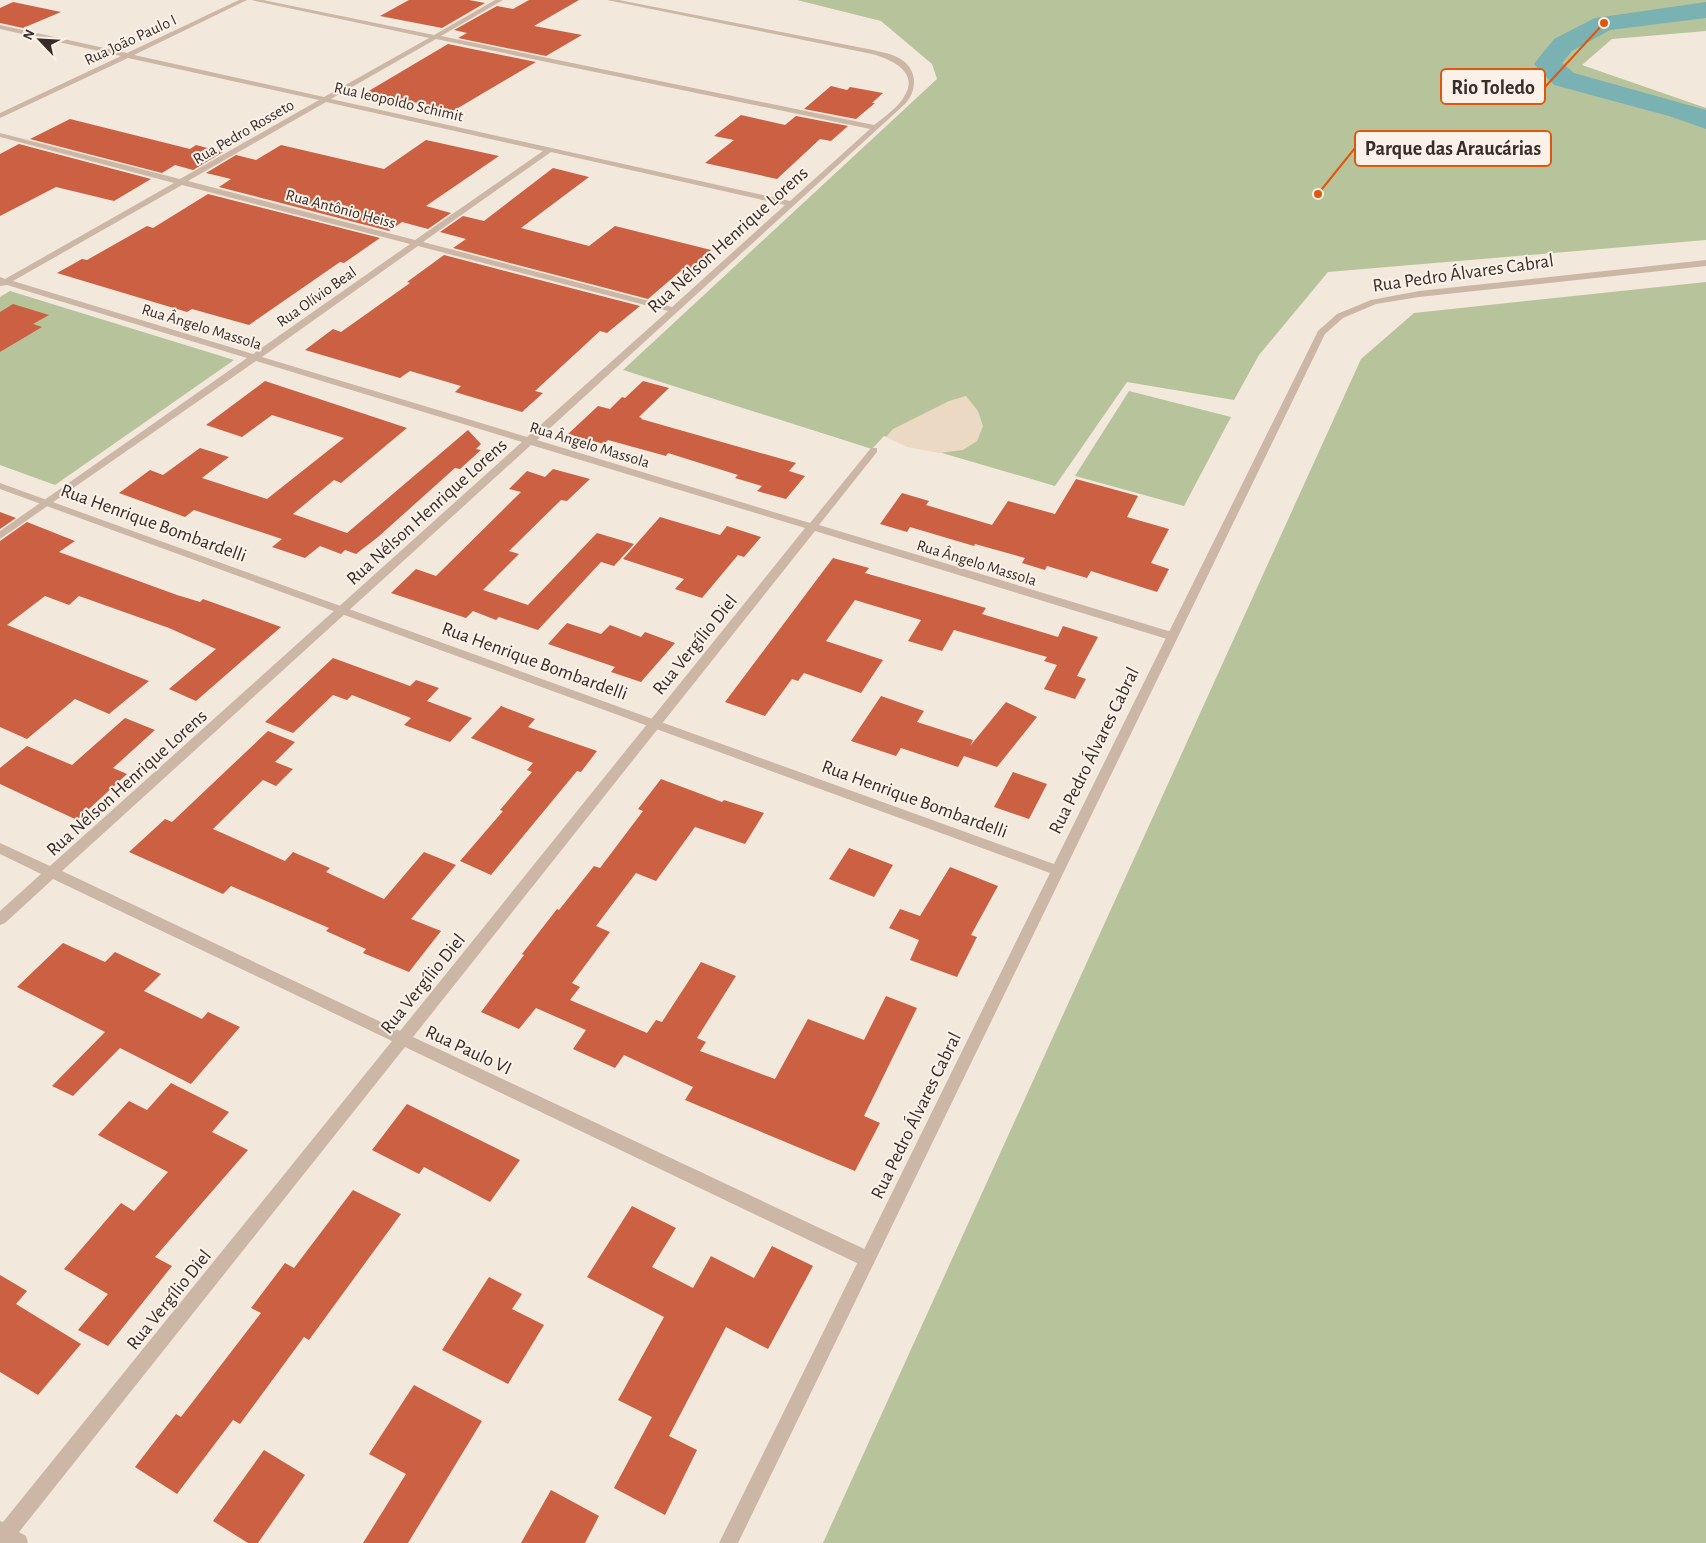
<svg xmlns="http://www.w3.org/2000/svg" width="1706" height="1543" viewBox="0 0 1706 1543" font-family="'Alegreya Sans',sans-serif">
  <style>
    .green { fill: #b7c39b }
    .plaza { fill: #ecd9c3 }
    .lines { fill: none; stroke-linecap: round; stroke-linejoin: round }
    .river { fill: #7ab1b2; fill-rule: evenodd }
    .building { fill: #cb6043 }
    .minor { fill: #ccb7a7; fill-rule: evenodd }
    .tertiary { fill: #ccb7a7; fill-rule: evenodd }
    .labels { text-anchor: middle; stroke-width: 4; stroke-linejoin: round; paint-order: stroke }
    .far-street-label { font-size: 16px; fill: #382d28; stroke: #faf2e9 }
    .street-label { font-size: 19px; fill: #382d28; stroke: #faf2e9 }
    .leader { fill: none; stroke: #df570d; stroke-width: 2 }
    .callout-dot { fill: #df570d; stroke: #faf2e9; stroke-width: 2 }
    .callout { fill: #faf2e9; stroke: #df570d; stroke-width: 2 }
    .callout-label { font-size: 20px; text-anchor: middle; font-weight: bold; fill: #382d28 }
  </style>
  <rect width="100%" height="100%" fill="#f3e8dc"/>
  <g class="green">
    <polygon points="797,0 1706,0 1706,31 1612,39 1582,65 1706,108 1706,240 1328,272 1259,355 1234,400 1127,382 1055,486 884,436 872,449 623,370 937,79 932,64 881,21"/>
    <polygon points="1706,282 1706,1543 823,1543 1361,359 1414,313"/>
    <polygon points="10,291 234,360 55,485 0,465 0,297"/>
    <polygon points="1129,391 1231,417 1184,506 1075,476"/>
  </g>
  <polygon class="plaza" points="966,396 978,411 983,426 977,441 963,450 939,453 907,447 886,437 893,429 949,401"/>
  <g class="lines">
    <polygon class="river" points="1706,2 1706,18 1610,30 1572,51 1562,63 1574,73 1706,110 1706,129 1669,116 1554,85 1534,64 1554,39 1595,18"/>
  </g>
  <g class="building">
    <polygon points="409,0 469,0 485,3 442,28 380,16"/>
    <polygon points="529,0 579,0 534,26 582,35 546,56 458,38 467,33 454,30 497,6 513,9"/>
    <polygon points="13,2 61,12 23,28 0,23 0,8"/>
    <polygon points="448,44 536,62 453,111 367,92"/>
    <polygon points="831,86 847,90 850,87 883,93 872,103 875,103 856,119 804,109"/>
    <polygon points="741,115 785,125 796,116 848,126 831,141 820,139 777,179 705,163 734,140 714,136"/>
    <polygon points="70,119 190,149 196,145 223,152 193,170 175,165 162,173 30,139"/>
    <polygon points="426,140 499,156 426,206 451,213 428,229 402,222 389,231 219,187 231,179 206,173 236,155 256,160 281,145 384,169"/>
    <polygon points="19,144 151,179 114,201 56,187 0,216 0,154"/>
    <polygon points="553,168 589,177 521,228 589,246 615,226 711,250 688,271 683,269 648,299 453,248 466,239 440,232 463,216 484,221"/>
    <polygon points="208,194 380,238 344,263 340,262 249,325 192,309 187,312 57,273 82,259 87,260 147,226 153,228"/>
    <polygon points="444,255 640,306 607,333 600,331 535,391 543,393 522,412 455,392 461,386 410,371 400,378 305,350 333,329 341,332 410,283 407,282"/>
    <polygon points="13,304 49,315 33,324 42,327 0,352 0,312"/>
    <polygon points="265,381 407,428 341,483 334,480 293,514 347,533 468,430 481,444 476,449 481,450 460,469 455,468 378,537 356,554 345,550 341,554 320,546 305,558 272,547 282,539 194,510 185,517 119,493 150,470 163,475 200,448 229,457 202,478 267,499 344,438 272,415 242,437 206,425"/>
    <polygon points="643,381 669,388 639,417 642,418 641,419 796,463 789,471 805,476 786,499 757,491 762,486 735,478 738,475 668,453 666,456 608,440 604,444 568,434 598,406 610,409 622,397 625,398"/>
    <polygon points="553,469 590,479 567,501 561,500 509,551 519,554 483,590 528,605 597,533 634,544 614,566 601,562 538,630 499,617 496,620 473,611 466,618 391,593 416,569 436,576 521,492 509,489 527,471 545,477"/>
    <polygon points="1076,479 1138,496 1127,517 1169,529 1151,563 1169,569 1157,592 1091,571 1087,578 1047,566 1045,570 1022,563 1025,558 975,544 974,546 910,527 907,532 880,524 902,493 929,501 926,505 992,525 1008,501 1055,514"/>
    <polygon points="0,512 16,518 0,529"/>
    <polygon points="660,517 720,535 727,526 761,537 744,557 738,555 702,598 675,589 684,579 623,559"/>
    <polygon points="27,522 75,541 59,552 177,595 200,602 203,599 281,627 196,701 169,689 216,649 169,628 79,596 69,605 45,596 7,625 149,681 109,714 75,699 27,739 0,727 0,541"/>
    <polygon points="833,558 869,568 865,573 986,608 982,614 1058,637 1063,626 1098,637 1077,676 1086,679 1075,699 1044,689 1057,665 1044,661 1047,657 954,630 942,651 908,641 921,620 855,600 826,641 883,660 861,693 804,673 798,681 792,679 765,716 725,702"/>
    <polygon points="567,623 601,634 610,625 641,637 645,632 675,643 641,682 611,672 615,667 548,644"/>
    <polygon points="333,658 410,686 416,680 439,688 427,701 472,718 450,742 404,725 411,718 352,695 347,700 333,695 293,733 265,722"/>
    <polygon points="881,696 924,711 917,722 973,740 970,746 1006,702 1037,717 997,767 964,756 958,767 901,748 896,756 851,741"/>
    <polygon points="501,706 535,719 528,727 597,751 581,772 577,771 491,875 460,861 503,811 500,810 532,772 527,770 533,763 471,738"/>
    <polygon points="125,718 155,730 113,768 127,774 77,820 0,784 0,768 27,746 72,765"/>
    <polygon points="268,731 295,742 275,762 293,769 276,786 263,780 213,829 285,861 293,852 330,868 326,872 384,899 424,852 456,865 411,919 441,931 409,972 363,953 366,949 326,931 329,928 231,886 223,894 129,852 165,819 172,822"/>
    <polygon points="1013,772 1047,784 1029,819 994,807"/>
    <polygon points="661,779 722,802 724,800 764,813 745,844 695,827 656,881 636,873 596,926 610,932 572,983 580,987 570,1000 647,1033 656,1020 662,1022 701,962 736,976 697,1038 706,1042 700,1051 775,1079 808,1019 864,1040 886,996 917,1008 864,1116 880,1123 855,1171 685,1100 693,1087 624,1055 615,1068 573,1049 586,1030 536,1008 519,1029 481,1012 524,955 522,954 557,909 559,910 594,866 600,868 643,811 638,809"/>
    <polygon points="849,848 893,865 874,897 829,879"/>
    <polygon points="950,867 998,886 971,935 977,937 957,977 910,960 919,940 889,928 900,909 920,916"/>
    <polygon points="63,943 105,962 115,952 161,974 144,991 202,1019 208,1012 240,1027 191,1084 120,1048 73,1096 52,1086 105,1032 17,987"/>
    <polygon points="171,1083 229,1112 212,1132 248,1150 155,1257 172,1266 108,1346 78,1330 108,1294 64,1269 121,1203 134,1211 168,1172 98,1135 129,1101 147,1110"/>
    <polygon points="407,1104 520,1160 490,1202 424,1167 419,1174 372,1150"/>
    <polygon points="353,1190 401,1214 309,1340 304,1337 240,1424 233,1420 177,1494 135,1467 176,1414 181,1417 261,1313 251,1308 285,1263 294,1268"/>
    <polygon points="632,1206 676,1228 652,1267 693,1288 711,1256 754,1278 772,1246 813,1266 768,1349 726,1327 669,1436 697,1450 665,1515 614,1488 652,1417 618,1400 664,1317 587,1277"/>
    <polygon points="0,1275 27,1291 16,1304 81,1344 38,1395 0,1372"/>
    <polygon points="489,1277 522,1294 512,1309 544,1325 508,1384 442,1350"/>
    <polygon points="414,1385 482,1421 408,1543 363,1543 406,1474 369,1454"/>
    <polygon points="264,1450 305,1475 258,1543 248,1543 213,1521"/>
    <polygon points="551,1490 599,1516 585,1543 521,1543"/>
  </g>
  <g class="lines">
    <path class="minor" d="M239,0h8l-113,55 190,42 105,-59 -178,-38h12l171,35 61,-35h8l-62,36 433,89c10,-8 25,-18 31,-30 14,-24 -15,-36 -33,-41l-265,-54h12l254,50c8,2 16,3 24,7 20,9 22,32 8,47l-368,336 273,83 61,-75h6v4l-58,73 356,108 2,3 -2,3h-8l-352,-108 -402,506 460,216 2,6 -2,6 -6,2 -6,-2 -456,-218 -386,485 7,4 2,7h-28v-22l3,1 389,-481 -339,-162 -48,44 -5,2v-14l41,-37 -41,-20v-11l50,23 472,-424 -266,-81 -256,178v-8l247,-173 -240,-73 -7,1v-9l5,2 169,-96 -174,-46v-4l180,46 139,-79 -191,-42 -128,60v-5l121,-57 -121,-27v-4l127,28zM436,39l434,90 -80,72 -459,-102zM326,102l217,49 -128,89 -227,-59zM551,152l234,53 -113,102 -249,-65zM182,185l228,59 -157,110 -240,-73zM418,246l250,65 -141,126 -265,-80zM531,445l274,83 -405,503 -338,-160z"/>
    <polygon class="tertiary" points="1706,260 1706,266 1419,297 1376,304 1343,318 1325,334 738,1543 719,1543 1050,873 0,489 0,483 1054,864 1318,331 1337,314 1371,300 1419,291"/>
  </g>
  <g class="labels">
    <g class="far-street-label">
      <text transform="translate(130 39) rotate(-25)" y="6">Rua João Paulo I</text>
      <text transform="translate(399 101) rotate(13)" y="6">Rua leopoldo Schimit</text>
      <text transform="translate(243 131) rotate(-30)" y="6">Rua Pedro Rosseto</text>
      <text transform="translate(341 208) rotate(15)" y="6">Rua Antônio Heiss</text>
      <text transform="translate(316 296) rotate(-35)" y="6">Rua Olívio Beal</text>
      <text transform="translate(202 326) rotate(17)" y="6">Rua Ângelo Massola</text>
      <text transform="translate(590 444) rotate(17)" y="6">Rua Ângelo Massola</text>
      <text transform="translate(977 562) rotate(17)" y="6">Rua Ângelo Massola</text>
    </g>
    <g class="street-label">
      <text transform="translate(727 239) rotate(-42)" y="7">Rua Nélson Henrique Lorens</text>
      <text transform="translate(1463 272) rotate(-8)" y="7">Rua Pedro Álvares Cabral</text>
      <text transform="translate(426 511) rotate(-42)" y="7">Rua Nélson Henrique Lorens</text>
      <text transform="translate(154 522) rotate(20)" y="7">Rua Henrique Bombardelli</text>
      <text transform="translate(694 644) rotate(-51)" y="7">Rua Vergílio Diel</text>
      <text transform="translate(535 660) rotate(20)" y="7">Rua Henrique Bombardelli</text>
      <text transform="translate(1093 750) rotate(-64)" y="7">Rua Pedro Álvares Cabral</text>
      <text transform="translate(126 782) rotate(-42)" y="7">Rua Nélson Henrique Lorens</text>
      <text transform="translate(915 798) rotate(20)" y="7">Rua Henrique Bombardelli</text>
      <text transform="translate(422 983) rotate(-51)" y="7">Rua Vergílio Diel</text>
      <text transform="translate(469 1049) rotate(25)" y="7">Rua Paulo VI</text>
      <text transform="translate(915 1115) rotate(-64)" y="7">Rua Pedro Álvares Cabral</text>
      <text transform="translate(168 1299) rotate(-51)" y="7">Rua Vergílio Diel</text>
    </g>
  </g>
  <path class="leader" d="M1604 23L1545 87M1318 194L1355 148"/>
  <g class="callout-dot">
    <circle cx="1604" cy="23" r="5"/>
    <circle cx="1318" cy="194" r="5"/>
  </g>
  <g class="callout">
    <rect x="1441" y="69" width="104" height="35" rx="5"/>
    <rect x="1355" y="131" width="196" height="35" rx="5"/>
  </g>
  <g class="callout-label">
    <text x="1493" y="94">Rio Toledo</text>
    <text x="1453" y="155">Parque das Araucárias</text>
  </g>
  <g transform="translate(40 40) rotate(295)" stroke="#faf2e9" stroke-width="4" paint-order="stroke">
  <path d="M0-4L9 19L0 12L-9 19Z" fill="#382d28"/>
  <text y="-8" font-size="14" font-weight="bold" text-anchor="middle" fill="#382d28">N</text>
  </g>
</svg>
